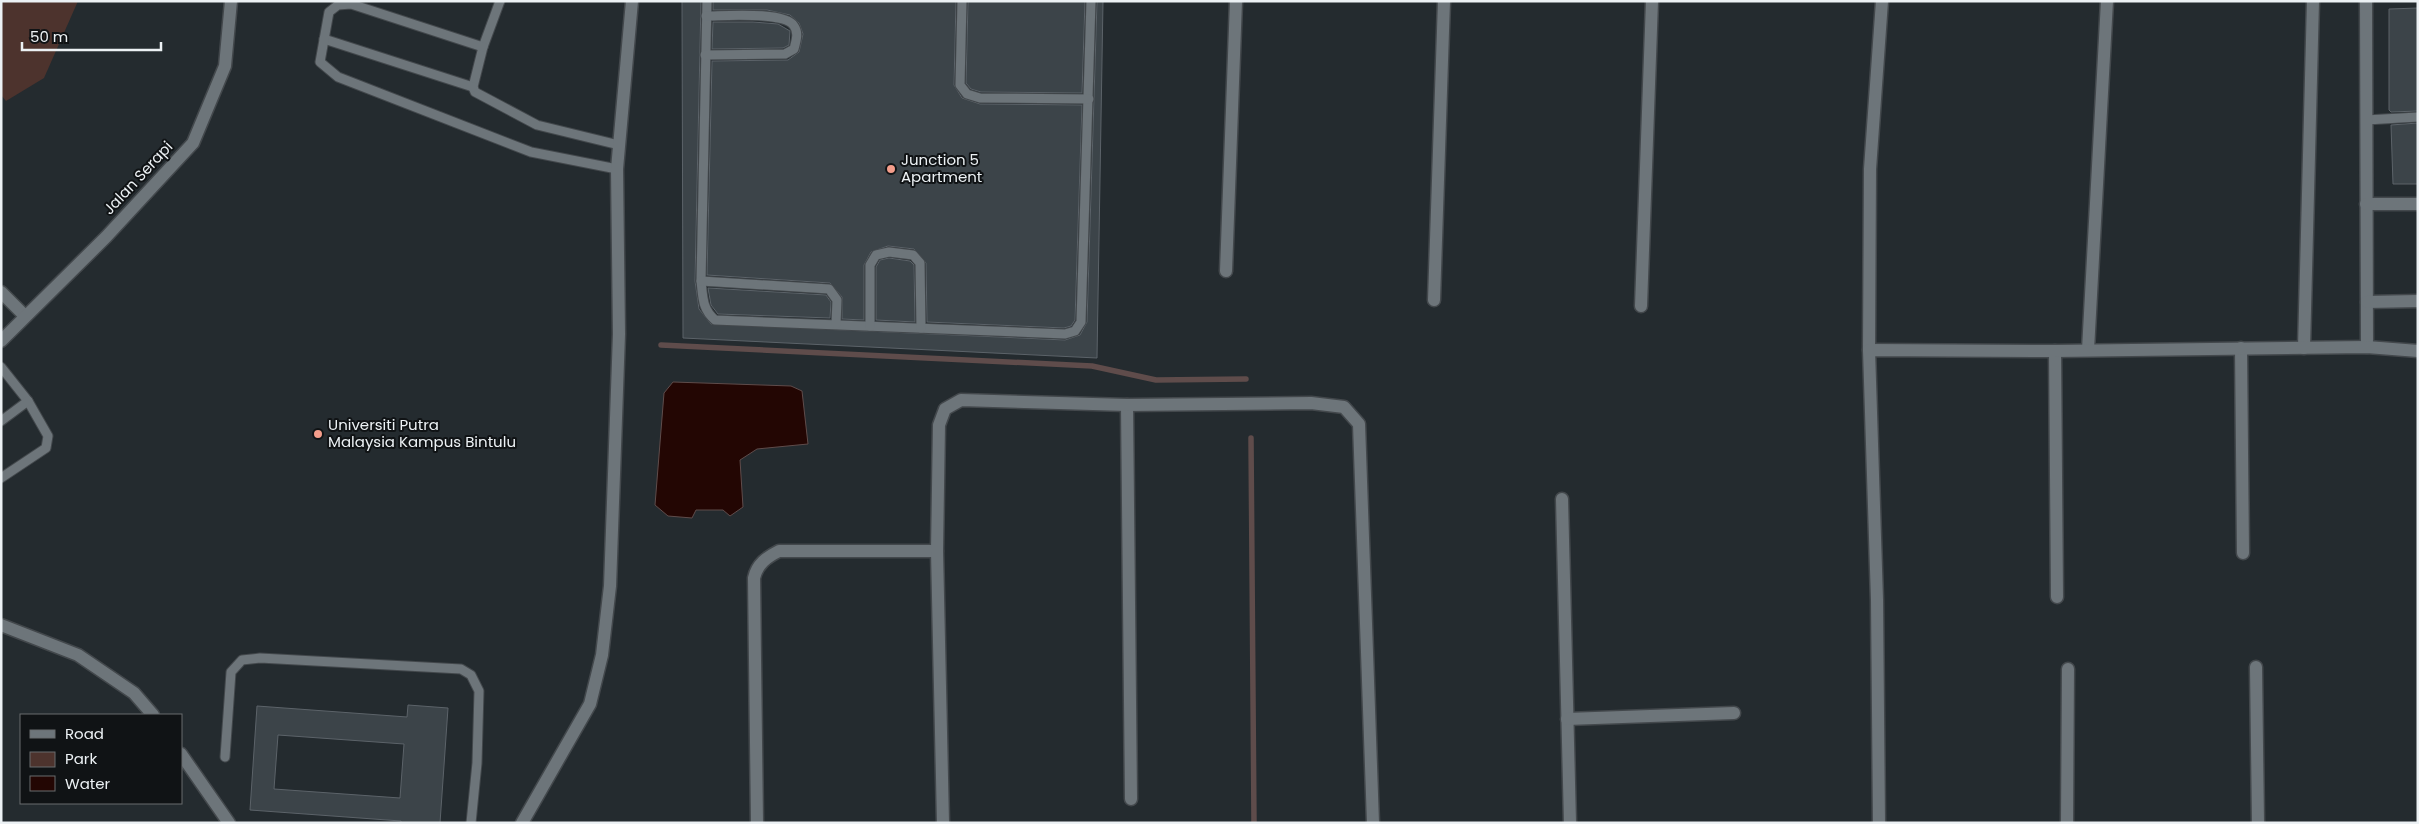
<svg xmlns="http://www.w3.org/2000/svg" width="2419" height="824" viewBox="0 0 2419 824" font-family="Poppins,sans-serif">
  <style>
    .green { fill: #4d332d }
    .water { fill: #230603; stroke: #5f4c4b }
    .lines { fill: none; stroke-linecap: round; stroke-linejoin: round }
    .stream { stroke: #5f4c4b; stroke-width: 5.5 }
    .building { fill: #3c4449; stroke: #5c6369; fill-rule: evenodd }
    .lane-casing { stroke: #43484c; stroke-width: 11 }
    .street-casing { stroke: #43484c; stroke-width: 15 }
    .lane { stroke: #6d757a; stroke-width: 9 }
    .street { stroke: #6d757a; stroke-width: 12 }
    .poi-dot { fill: #f49d8b; stroke: #101315; stroke-width: 2 }
    .labels { text-anchor: middle; stroke-width: 4; stroke-linejoin: round; paint-order: stroke }
    .poi-label { font-size: 15px; fill: #ecf1f4; stroke: #101315; text-anchor: start }
    .street-label { font-size: 15px; fill: #ecf1f4; stroke: #101315 }
  </style>
  <rect width="100%" height="100%" fill="#242b2f"/>
  <polygon class="green" points="1,1 78,1 44,78 6,101 1,95"/>
  <polygon class="water" points="673,382 791,386 802,391 808,444 757,449 740,460 743,507 730,516 723,510 696,510 692,518 668,516 655,505 664,393"/>
  <g class="lines">
    <g class="stream">
      <polyline points="661,345 1092,366 1156,380 1246,379"/>
      <polyline points="1251,438 1254,823"/>
    </g>
  </g>
  <g class="building">
    <polygon points="682,1 701,1 695,281 699,309 711,324 1065,340 1080,335 1087,322 1097,1 1103,1 1097,358 683,338"/>
    <polygon points="713,1 956,1 954,85 962,98 980,104 1082,105 1075,320 1071,326 1064,328 927,322 926,263 914,249 888,246 871,252 864,265 864,320 842,319 842,297 830,283 707,275 712,61 788,60 799,52 803,34 799,23 790,15 767,10 713,10"/>
    <polygon points="968,1 1085,1 1082,93 981,92 971,89 966,83"/>
    <polygon points="2418,8 2418,111 2391,112 2389,110 2389,9"/>
    <polygon points="713,22 753,22 778,24 790,31 789,45 783,48 712,49"/>
    <polygon points="2418,123 2418,184 2393,184 2391,125"/>
    <polygon points="889,258 910,261 914,265 915,322 876,320 876,267 880,260"/>
    <polygon points="708,288 826,295 831,302 830,318 718,314 711,305"/>
    <path d="M408,705l40,3 -8,115h-39v-2l-151,-11 7,-104 150,11zM278,735l126,9 -4,54 -126,-9z"/>
  </g>
  <g class="lines">
    <defs>
      <g id="lane">
        <polyline points="500,1 483,47 473,87 475,92 537,125 619,145"/>
        <path d="M707,1l-6,280c2,16 1,28 14,39l350,14 10,-3 6,-9 10,-321"/>
        <polyline points="962,1 960,85 967,94 980,98 1089,99"/>
        <polyline points="324,39 473,87"/>
        <polyline points="483,47 351,4 338,5 329,12 320,62 338,77 531,152 617,169"/>
        <path d="M705,55l80,-1 9,-5c2,-8 5,-16 0,-23 -9,-15 -70,-10 -88,-10"/>
        <polyline points="2366,120 2418,117"/>
        <polyline points="701,281 829,289 837,300 836,324"/>
        <polyline points="870,326 870,265 876,255 889,252 913,255 920,263 921,328"/>
        <polyline points="1,367 28,401 48,436 46,448 1,478"/>
        <polyline points="1,421 28,401"/>
        <polyline points="225,757 231,672 242,660 260,658 461,669 471,675 479,691 477,763 471,823"/>
      </g>
      <g id="street">
        <polyline points="2366,1 2367,347"/>
        <polyline points="2366,204 2418,204"/>
        <polyline points="1226,271 1236,1"/>
        <polyline points="1,292 25,316"/>
        <polyline points="1434,300 1444,1"/>
        <polyline points="2367,302 2418,301"/>
        <polyline points="1641,306 1652,1"/>
        <polyline points="1,341 106,237 193,143 225,66 231,1"/>
        <polyline points="2241,348 2243,553"/>
        <polyline points="2304,348 2313,1"/>
        <polyline points="1869,350 1870,169 1882,1"/>
        <polyline points="2088,350 2107,1"/>
        <polyline points="2055,351 2057,597"/>
        <polyline points="1127,405 1131,799"/>
        <polyline points="1562,499 1570,823"/>
        <polyline points="1,625 78,655 134,693 153,715"/>
        <polyline points="2256,667 2258,823"/>
        <polyline points="1567,719 1734,713"/>
        <polyline points="181,754 229,823"/>
        <polyline points="522,823 590,704 602,655 610,586 619,334 617,169 632,1"/>
        <path d="M757,823l-3,-245c3,-14 13,-21 25,-27h158"/>
        <polyline points="943,823 937,551 939,425 945,409 961,400 1127,405 1311,403 1344,407 1359,424 1373,823"/>
        <polyline points="1879,823 1877,600 1869,350 2055,351 2367,347 2418,351"/>
        <polyline points="2067,823 2068,669"/>
      </g>
    </defs>
    <use href="#lane" class="lane-casing"/>
    <use href="#street" class="street-casing"/>
    <use href="#lane" class="lane"/>
    <use href="#street" class="street"/>
  </g>
  <g class="poi-dot">
    <circle cx="891" cy="169" r="5"/>
    <circle cx="318" cy="434" r="5"/>
  </g>
  <g class="labels">
    <g class="poi-label">
      <text x="901" y="165">Junction 5<tspan x="901" dy="17">Apartment</tspan></text>
      <text x="328" y="430">Universiti Putra<tspan x="328" dy="17">Malaysia Kampus Bintulu</tspan></text>
    </g>
    <g class="street-label">
      <text transform="translate(138 178) rotate(-47)" y="5">Jalan Serapi</text>
    </g>
  </g>
  <rect width="2419" height="824" fill="none" stroke="#ecf1f4" stroke-width="5"/>
  <rect x="20" y="714" width="162" height="90" fill="#101315" stroke="#686c6e"/>
  <rect x="30" y="730" width="25" height="8" fill="#6d757a" stroke="#686c6e"/>
  <text x="65" y="739" font-size="15" fill="#ecf1f4">Road</text>
  <rect x="30" y="752" width="25" height="15" fill="#4d332d" stroke="#686c6e"/>
  <text x="65" y="764" font-size="15" fill="#ecf1f4">Park</text>
  <rect x="30" y="776" width="25" height="15" fill="#230603" stroke="#686c6e"/>
  <text x="65" y="789" font-size="15" fill="#ecf1f4">Water</text>
  <path d="M22 42v8h139v-8" fill="none" stroke="#ecf1f4" stroke-width="2.5"/>
  <text x="30" y="42" font-size="15" fill="#ecf1f4" stroke="#101315" stroke-width="4" paint-order="stroke">50 m</text>
</svg>
